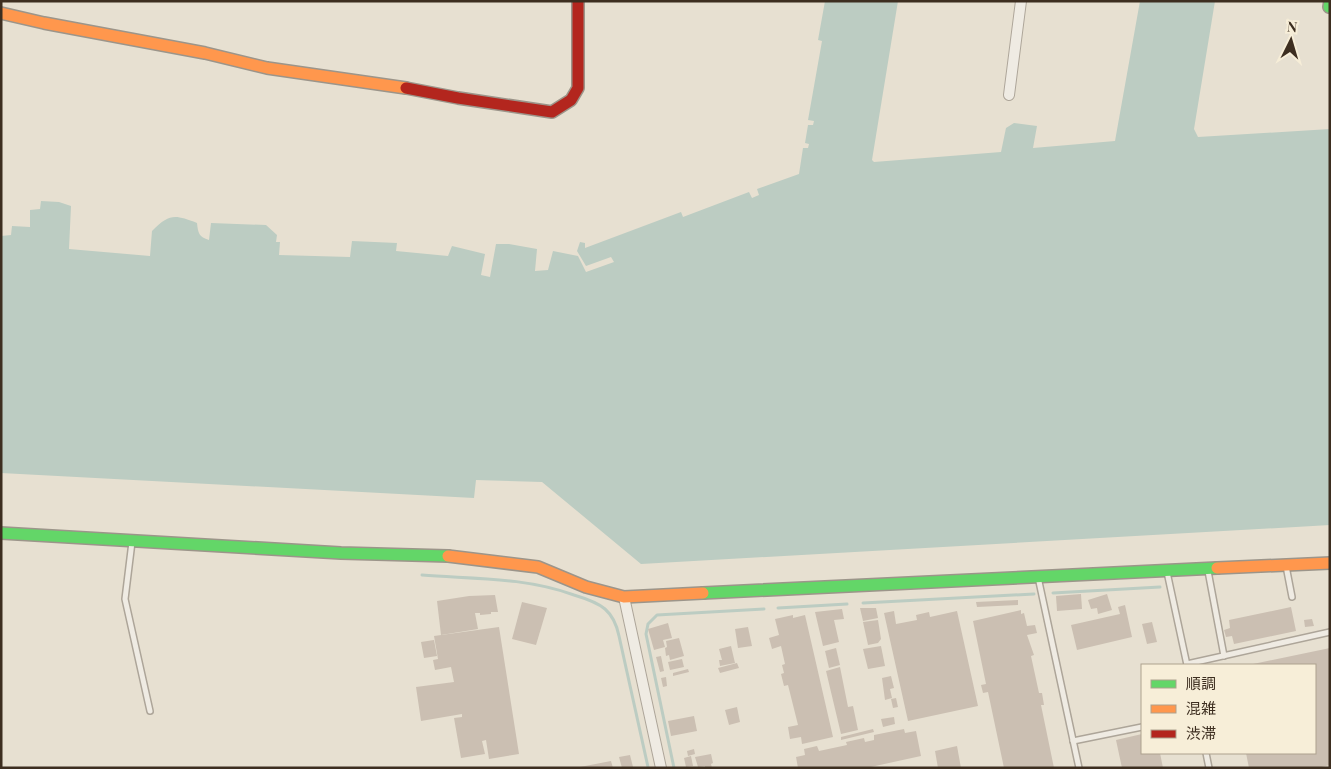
<svg xmlns="http://www.w3.org/2000/svg" width="1331" height="769" viewBox="0 0 1331 769" font-family="'Playfair Display','Noto Sans JP',serif">
  <style>
    .water { fill: #bcccc2 }
    .lines { fill: none; stroke-linecap: round; stroke-linejoin: round }
    .stream { stroke: #bcccc2; stroke-width: 3 }
    .building { fill: #cbbfb2 }
    .lane-casing { stroke: #ada599; stroke-width: 8 }
    .street-casing { stroke: #ada599; stroke-width: 12 }
    .fast-casing { stroke: #9c958a; stroke-width: 14 }
    .slow-casing { stroke: #9c958a; stroke-width: 14 }
    .jam-casing { stroke: #9c958a; stroke-width: 14 }
    .lane { stroke: #efebe3; stroke-width: 5 }
    .street { stroke: #efebe3; stroke-width: 10 }
    .fast { stroke: #63d668; stroke-width: 11 }
    .slow { stroke: #ff974d; stroke-width: 11 }
    .jam { stroke: #b3261e; stroke-width: 11 }
  </style>
  <rect width="100%" height="100%" fill="#e7e0d1"/>
  <path class="water" d="M825,1h73l-26,159 2,2 127,-10 5,-24 8,-5 23,3 -4,22 82,-7 25,-140h75l-21,128 4,8 132,-8v396l-689,39 -99,-82 -66,-2 -2,18 -473,-25v-237l10,-1 1,-9 18,1v-17l10,-1 1,-8 18,1 12,4 -2,43 81,7 2,-25c18,-18 23,-16 45,-8 1,10 2,14 12,17l2,-17 55,2 11,10 -1,7h4l-1,13 71,2 2,-16 45,2 -1,8 52,5 4,-10 33,8 -4,21 9,2 6,-33h13l28,5 -2,22 13,-1 5,-19 25,5 8,16 28,-10 -3,-5 -25,9 -9,-15 3,-9 5,1v5l96,-36 2,5 66,-25 3,6 7,-3 -2,-6 42,-15 4,-26h5l1,-4 -4,-1 3,-18h5l1,-4 -6,-1 14,-79 -4,-1z"/>
  <g class="lines">
    <g class="stream">
      <path d="M422,575c51,4 103,2 152,20 10,3 23,7 31,14 8,7 12,17 14,27l29,131"/>
      <polyline points="1053,593 1160,587"/>
      <polyline points="863,603 1034,594"/>
      <polyline points="778,608 847,604"/>
      <polyline points="674,768 646,634 648,624 657,615 764,609"/>
    </g>
  </g>
  <g class="building">
    <polygon points="1081,594 1082,609 1057,611 1056,596"/>
    <polygon points="1107,594 1112,610 1098,614 1097,608 1091,609 1088,600"/>
    <polygon points="495,595 498,612 491,612 491,614 480,615 480,613 475,613 478,629 441,635 437,601 469,596"/>
    <polygon points="1018,600 1018,605 977,607 976,602"/>
    <polygon points="522,602 547,608 536,645 512,639"/>
    <polygon points="1125,605 1132,637 1077,650 1071,625 1120,614 1118,607"/>
    <polygon points="1291,607 1296,631 1234,644 1232,636 1226,637 1224,630 1230,628 1229,620"/>
    <polygon points="860,608 876,608 878,618 863,621"/>
    <polygon points="842,609 844,619 834,620 839,642 823,646 815,612"/>
    <polygon points="1021,610 1021,614 1024,613 1027,626 1035,625 1037,633 1027,635 1034,655 1031,656 1039,693 1042,693 1044,705 1041,705 1054,768 1004,768 988,692 983,693 981,685 986,684 973,621"/>
    <polygon points="894,611 896,624 917,620 916,615 929,612 930,617 957,611 978,706 908,721 884,613"/>
    <polygon points="793,615 793,618 805,615 833,737 802,744 801,737 790,739 788,727 798,725 788,685 784,686 781,674 784,673 782,665 785,664 781,646 772,649 769,638 779,635 775,619"/>
    <polygon points="1312,619 1314,626 1305,627 1304,620"/>
    <polygon points="878,620 881,639 878,643 868,645 863,622"/>
    <polygon points="1152,622 1157,642 1147,644 1142,624"/>
    <polygon points="668,623 672,638 663,640 665,647 654,650 648,629"/>
    <polygon points="499,627 519,754 489,759 486,740 482,741 485,754 461,758 454,718 462,717 462,714 421,721 416,687 454,682 451,667 435,670 433,660 438,659 434,636"/>
    <polygon points="748,627 752,646 738,648 735,629"/>
    <polygon points="679,638 684,656 670,660 669,655 666,656 665,648 667,647 666,641"/>
    <polygon points="434,640 437,656 424,658 421,642"/>
    <polygon points="731,646 735,663 720,666 719,660 722,660 719,649"/>
    <polygon points="881,646 885,666 868,669 863,649"/>
    <polygon points="836,648 840,665 829,668 825,651"/>
    <polygon points="1330,648 1330,765 1317,768 1249,768 1246,753 1315,753 1315,665 1253,664"/>
    <polygon points="661,656 664,671 660,672 656,657"/>
    <polygon points="682,659 684,667 670,670 668,662"/>
    <polygon points="737,663 739,668 720,673 718,668"/>
    <polygon points="840,667 848,707 853,706 858,730 841,734 826,671"/>
    <polygon points="688,669 689,672 673,676 673,673"/>
    <polygon points="891,676 894,688 890,689 892,698 885,700 882,678"/>
    <polygon points="666,677 667,686 663,687 661,678"/>
    <polygon points="896,698 898,707 893,708 891,699"/>
    <polygon points="737,707 740,722 729,725 725,710"/>
    <polygon points="694,716 697,731 671,736 668,721"/>
    <polygon points="894,717 895,724 883,727 881,719"/>
    <polygon points="873,729 874,732 841,740 841,737"/>
    <polygon points="904,729 905,733 916,731 921,756 866,768 798,768 796,757 805,755 804,749 817,746 819,751 847,745 846,742 864,738 865,742 874,740 874,735"/>
    <polygon points="1142,734 1142,753 1160,753 1163,768 1122,768 1116,740"/>
    <polygon points="957,746 961,768 938,768 935,751"/>
    <polygon points="694,749 695,754 688,756 687,751"/>
    <polygon points="711,754 713,763 711,764 712,768 705,768 705,766 698,767 695,757"/>
    <polygon points="630,755 633,767 622,768 619,757"/>
    <polygon points="691,756 693,766 686,767 684,758"/>
    <polygon points="611,761 613,768 581,768 580,767"/>
  </g>
  <g class="lines">
    <defs>
      <g id="lane">
        <polyline points="132,542 125,599 150,711"/>
        <polyline points="1286,566 1292,597"/>
        <polyline points="1208,571 1224,656"/>
        <polyline points="1167,572 1187,665"/>
        <polyline points="1038,577 1079,768"/>
        <polyline points="1187,664 1330,632"/>
        <polyline points="1073,741 1142,727"/>
        <polyline points="1206,753 1209,768"/>
      </g>
      <g id="street">
        <polyline points="1009,95 1021,1"/>
        <polyline points="624,597 661,768"/>
      </g>
      <g id="fast">
        <polyline points="1329,7 1330,1"/>
        <polyline points="1,533 341,553 448,556"/>
        <polyline points="703,593 1217,568"/>
      </g>
      <g id="slow">
        <polyline points="1,13 44,23 205,53 267,68 406,88"/>
        <polyline points="448,556 538,567 586,587 624,597 703,593"/>
        <polyline points="1217,568 1330,563"/>
      </g>
      <polyline id="jam" points="406,88 458,98 552,112 571,100 578,88 578,1"/>
    </defs>
    <use href="#lane" class="lane-casing"/>
    <use href="#street" class="street-casing"/>
    <use href="#fast" class="fast-casing"/>
    <use href="#slow" class="slow-casing"/>
    <use href="#jam" class="jam-casing"/>
    <use href="#lane" class="lane"/>
    <use href="#street" class="street"/>
    <use href="#fast" class="fast"/>
    <use href="#slow" class="slow"/>
    <use href="#jam" class="jam"/>
  </g>
  <rect width="1331" height="769" fill="none" stroke="#3d2e20" stroke-width="5"/>
  <rect x="1141" y="664" width="175" height="90" fill="#f7eed8" stroke="#ada18e"/>
  <rect x="1151" y="680" width="25" height="8" fill="#63d668" stroke="#ada18e"/>
  <text x="1186" y="689" font-size="15" fill="#3d2e20">順調</text>
  <rect x="1151" y="705" width="25" height="8" fill="#ff974d" stroke="#ada18e"/>
  <text x="1186" y="714" font-size="15" fill="#3d2e20">混雑</text>
  <rect x="1151" y="730" width="25" height="8" fill="#b3261e" stroke="#ada18e"/>
  <text x="1186" y="739" font-size="15" fill="#3d2e20">渋滞</text>
  <g transform="translate(1291 40) rotate(5)" stroke="#f7eed8" stroke-width="4" paint-order="stroke">
  <path d="M0-4L9 19L0 12L-9 19Z" fill="#3d2e20"/>
  <text y="-8" font-size="14" font-weight="bold" text-anchor="middle" fill="#3d2e20">N</text>
  </g>
</svg>
